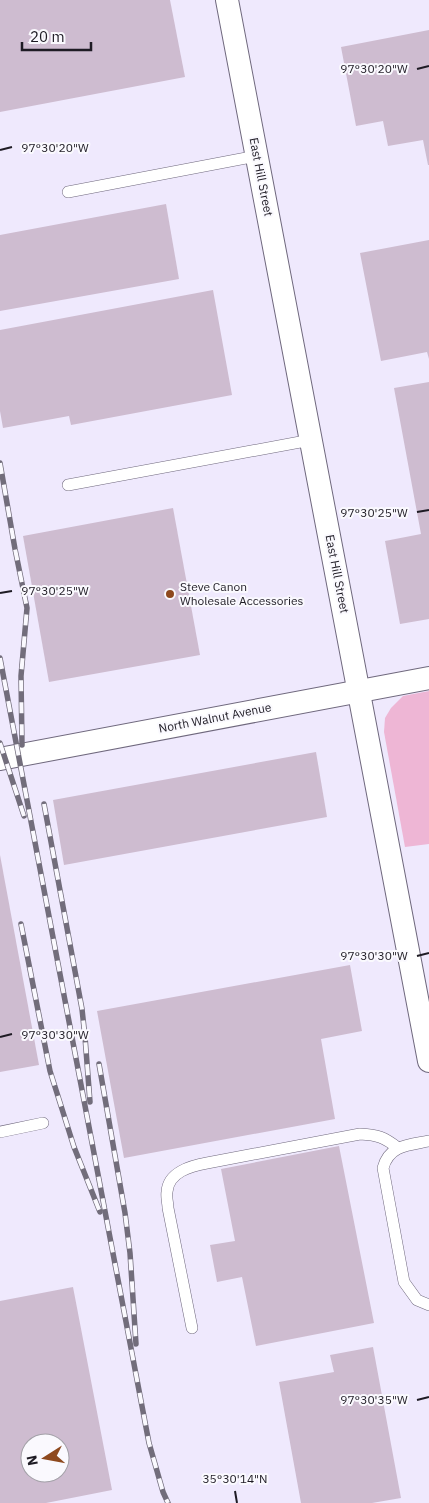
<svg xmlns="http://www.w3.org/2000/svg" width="429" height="1503" viewBox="0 0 429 1503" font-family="'IBM Plex Sans',sans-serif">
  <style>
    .green { fill: #eeb6d5 }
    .building { fill: #cebcd0; fill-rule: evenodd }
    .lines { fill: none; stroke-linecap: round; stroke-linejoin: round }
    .lane-casing { stroke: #6f687d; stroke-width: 12 }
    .street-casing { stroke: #6f687d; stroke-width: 24 }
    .lane { stroke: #fff; stroke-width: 11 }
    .street { stroke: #fff; stroke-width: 22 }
    .rail-casing { stroke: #726d7b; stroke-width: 5.5 }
    .rail { stroke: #faf9fe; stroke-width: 4; stroke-dasharray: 11; stroke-linecap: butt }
    .ticks { fill: none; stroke: #1e1b24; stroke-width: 2 }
    .poi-dot { fill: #8e491e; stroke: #faf9fe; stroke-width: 2 }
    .labels { text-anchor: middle; stroke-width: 4; stroke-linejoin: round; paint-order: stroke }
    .street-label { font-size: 12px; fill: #1e1b24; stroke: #faf9fe }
    .poi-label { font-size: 12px; fill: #1e1b24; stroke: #faf9fe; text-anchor: start }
    .ticks-label { font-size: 12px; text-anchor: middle; fill: #1e1b24; stroke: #faf9fe; stroke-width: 4; stroke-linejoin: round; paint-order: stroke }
  </style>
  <rect width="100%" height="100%" fill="#efe9fd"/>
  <polygon class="green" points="429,691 429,844 405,847 384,732 385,718 391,708 403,696"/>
  <g class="building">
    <polygon points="0,0 170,0 185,77 0,112"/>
    <polygon points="429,30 429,165 428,165 423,140 388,146 383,121 356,126 341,47"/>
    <polygon points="166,204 179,279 0,311 0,235"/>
    <polygon points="429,240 429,359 427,352 381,361 360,253"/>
    <polygon points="213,290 232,395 71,425 69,416 3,428 0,411 0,330"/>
    <polygon points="429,382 429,619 400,624 385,541 421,534 394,388"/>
    <polygon points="173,508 200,655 49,682 23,536"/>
    <polygon points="316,752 327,817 64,865 53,800"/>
    <polygon points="0,855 39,1065 0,1072"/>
    <polygon points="350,965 362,1031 321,1039 335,1119 124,1158 97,1011"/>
    <polygon points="339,1146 374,1323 256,1346 242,1277 217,1282 210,1245 235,1241 221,1169"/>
    <path d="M73,1287l39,203 -66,13h-46v-202zM30,1443h30v30h-30z"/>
    <polygon points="373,1347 401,1498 372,1503 301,1503 279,1382 334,1372 330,1355"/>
  </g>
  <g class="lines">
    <defs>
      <g id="lane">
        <polyline points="68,192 257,156"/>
        <polyline points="68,485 311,440"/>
        <polyline points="0,1132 43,1123"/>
        <path d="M429,1141c-20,4 -40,4 -46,27l21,114 13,18 12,5"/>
        <path d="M192,1328l-24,-120c0,-5 -2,-11 -1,-16 1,-20 24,-26 40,-29l153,-29c18,1 24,3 38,14"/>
      </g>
      <g id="street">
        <polyline points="227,0 429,1061"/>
        <polyline points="0,759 429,678"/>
      </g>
    </defs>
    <use href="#lane" class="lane-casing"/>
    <use href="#street" class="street-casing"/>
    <use href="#lane" class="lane"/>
    <use href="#street" class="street"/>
    <defs>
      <g id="rail">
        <polyline points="0,463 15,549 27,608 21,676 22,745"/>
        <polyline points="0,658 149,1443 163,1492 168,1503"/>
        <polyline points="0,743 24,816"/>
        <polyline points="44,804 82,1009 85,1037 90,1102"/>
        <polyline points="21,924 50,1071 74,1147 100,1212"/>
        <polyline points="99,1064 125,1213 130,1253 136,1344"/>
      </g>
    </defs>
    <use href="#rail" class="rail-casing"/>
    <use href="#rail" class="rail"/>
  </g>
  <path class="ticks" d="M417,69l12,-3M0,150l12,-3M417,512l12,-2M0,593l12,-2M417,956l12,-3M0,1037l12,-3M417,1400l12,-3M235,1491l2,12"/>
  <circle class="poi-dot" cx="170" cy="594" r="5"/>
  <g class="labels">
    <g class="street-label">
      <text transform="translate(261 177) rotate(79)" y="4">East Hill Street</text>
      <text transform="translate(337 574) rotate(79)" y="4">East Hill Street</text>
      <text transform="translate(215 718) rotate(-11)" y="4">North Walnut Avenue</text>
    </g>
    <g class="poi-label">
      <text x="180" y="591">Steve Canon<tspan x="180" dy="14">Wholesale Accessories</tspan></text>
    </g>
  </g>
  <g class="ticks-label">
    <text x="374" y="73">97°30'20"W</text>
    <text x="55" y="152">97°30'20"W</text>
    <text x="374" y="517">97°30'25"W</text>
    <text x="55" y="595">97°30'25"W</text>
    <text x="374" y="960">97°30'30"W</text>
    <text x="55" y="1039">97°30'30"W</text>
    <text x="374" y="1404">97°30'35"W</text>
    <text x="235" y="1483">35°30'14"N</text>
  </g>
  <g transform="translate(45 1458) rotate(259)"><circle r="24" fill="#faf9fe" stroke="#a2a0a7"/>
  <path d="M0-4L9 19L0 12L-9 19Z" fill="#8e491e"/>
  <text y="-8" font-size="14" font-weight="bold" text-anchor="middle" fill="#1e1b24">N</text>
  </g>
  <path d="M22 42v8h69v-8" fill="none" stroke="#1e1b24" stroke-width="2.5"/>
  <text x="30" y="42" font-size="15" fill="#1e1b24" stroke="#faf9fe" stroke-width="4" paint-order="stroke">20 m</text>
</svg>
